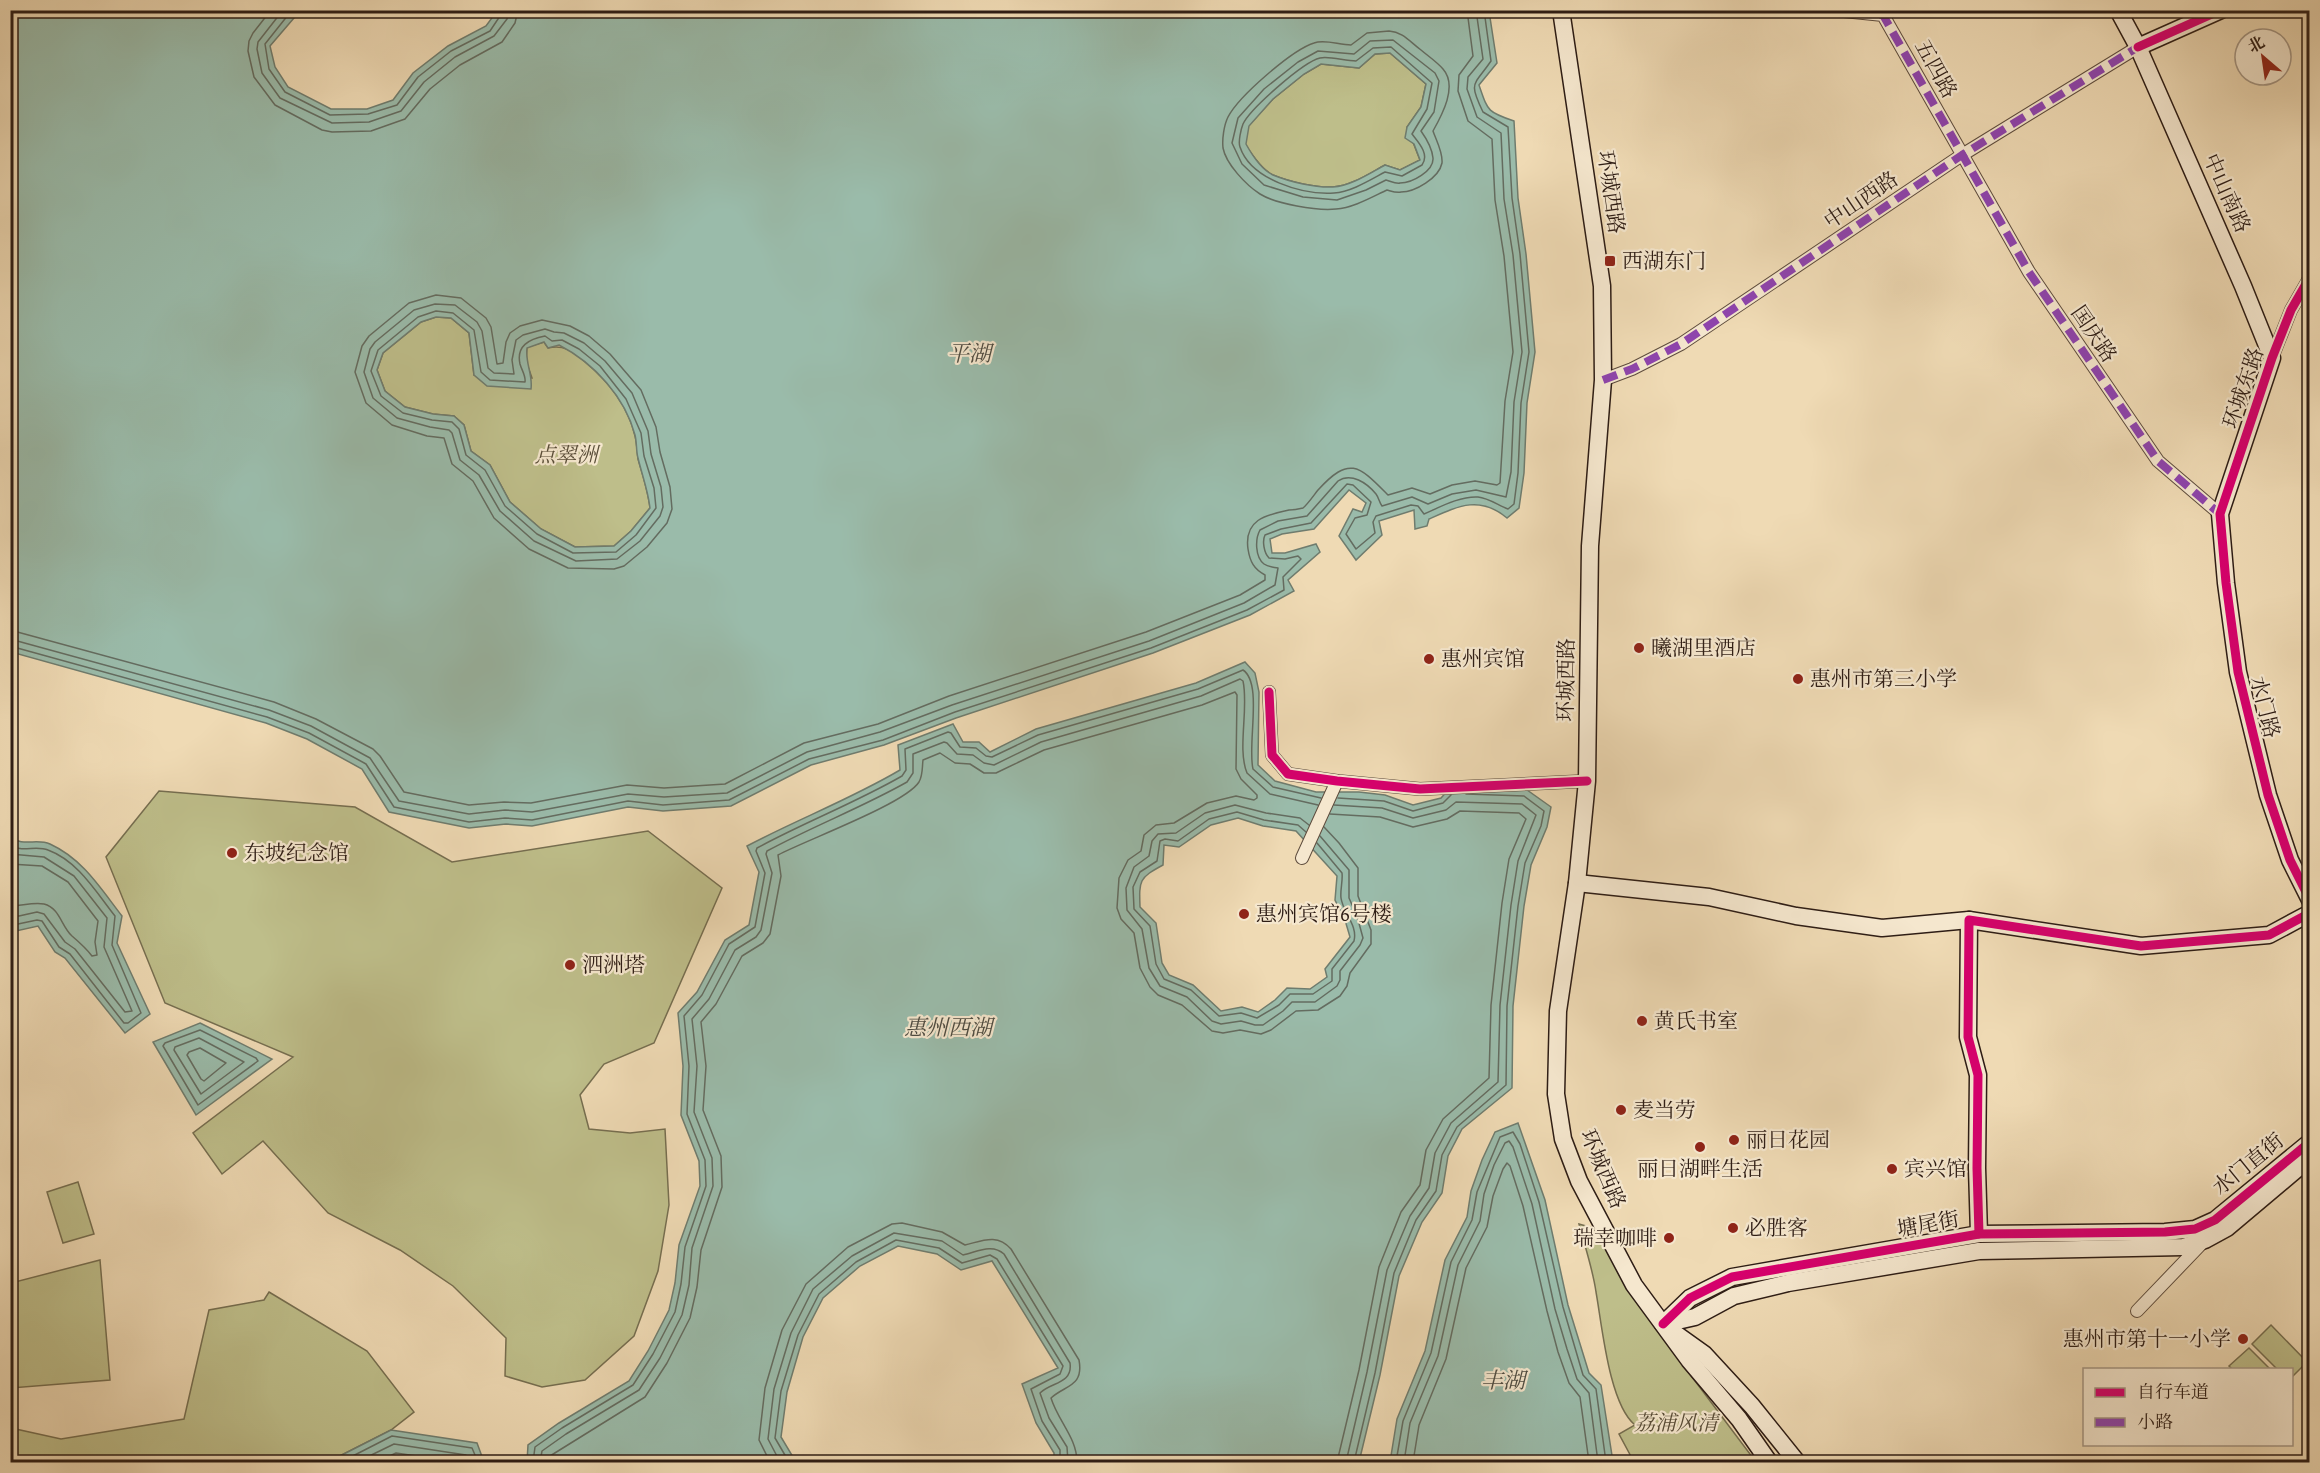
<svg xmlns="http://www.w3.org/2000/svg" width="2320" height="1473" viewBox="0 0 2320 1473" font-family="Alegreya,'Noto Serif SC',serif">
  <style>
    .green { fill: #bebe8a; stroke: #766e50; stroke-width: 1.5 }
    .water { fill: #9abbaa; stroke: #6f7c6e; stroke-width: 1.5; fill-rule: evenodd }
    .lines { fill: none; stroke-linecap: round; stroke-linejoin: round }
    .shore { stroke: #646c60; stroke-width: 1.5 }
    .street-casing { stroke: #5e4c3d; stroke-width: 14 }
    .secondary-casing { stroke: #2e1d15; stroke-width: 19 }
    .street { stroke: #f5e7ce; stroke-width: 12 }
    .secondary { stroke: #f5e7ce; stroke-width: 16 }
    .quiet { stroke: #8e44ad; stroke-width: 8; stroke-dasharray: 15 8; stroke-linecap: butt }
    .cycleway-casing { stroke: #f5e7ce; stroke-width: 13 }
    .cycleway { stroke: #d6006c; stroke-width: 9 }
    .poi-dot { fill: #8f2418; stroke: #f5e7ce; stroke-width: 2 }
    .labels { text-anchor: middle; stroke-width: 4.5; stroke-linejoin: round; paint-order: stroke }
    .street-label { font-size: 21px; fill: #2e1d15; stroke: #f5e7ce }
    .poi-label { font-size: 21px; fill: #2e1d15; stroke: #f5e7ce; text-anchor: start }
    .park-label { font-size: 21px; font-style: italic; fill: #594d38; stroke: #f5e7ce }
    .water-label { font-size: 22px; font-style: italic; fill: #4e4c42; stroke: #f5e7ce }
  </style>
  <rect width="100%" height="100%" fill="#efdab4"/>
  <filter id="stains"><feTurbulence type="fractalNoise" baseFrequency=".00333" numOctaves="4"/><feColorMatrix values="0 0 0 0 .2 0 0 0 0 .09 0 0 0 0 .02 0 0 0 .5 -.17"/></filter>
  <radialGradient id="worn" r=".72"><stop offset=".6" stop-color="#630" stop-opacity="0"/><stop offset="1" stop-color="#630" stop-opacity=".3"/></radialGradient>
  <g class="green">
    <path d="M1390,53l36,31 -5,23 -14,20 13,33 -20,10 -15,-5c-15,8 -34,21 -52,22 -17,1 -43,-5 -60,-12 -11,-5 -21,-20 -28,-31l3,-18 25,-27 31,-25 17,-10 38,4 16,-14z"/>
    <path d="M436,317l15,1 18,15 5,42 58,3 -6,-17 1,-14 17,-5 4,6c15,-4 25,3 36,13 23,19 44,45 51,75 2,8 2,16 3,23 5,17 10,32 12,49l-19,23 -17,15 -39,1 -34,-18 -31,-27 -20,-37 -19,-14 -7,-26 -10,-9 -21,-2 -28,-7 -20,-16 -8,-21 6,-17 38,-31z"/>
    <polygon points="159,791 355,807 452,862 648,831 722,888 654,1043 604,1064 580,1095 589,1129 630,1133 665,1129 669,1205 658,1271 634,1336 585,1380 542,1387 505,1376 506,1338 453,1286 400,1250 328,1213 263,1141 222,1174 193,1133 293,1057 165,1003 106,857"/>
    <polygon points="78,1182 94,1234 63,1243 47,1192"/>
    <path d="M1579,1224l17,5 72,116 88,117h-122l-15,-28 16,-9c-26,-21 -33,-100 -39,-133 -3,-22 -11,-45 -17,-68z"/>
    <polygon points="100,1260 110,1380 11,1388 11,1283"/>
    <polygon points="269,1292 367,1351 414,1412 391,1430 328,1462 11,1462 11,1428 61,1439 184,1419 209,1310 264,1300"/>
    <polygon points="2271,1325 2307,1362 2292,1377 2292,1370 2277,1369 2252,1344"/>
    <polygon points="2249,1348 2270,1369 2232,1369 2229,1366"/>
  </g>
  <g class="water">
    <path d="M10,11h290l-30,35 5,21 13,20 43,22h36l26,-9 20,-27 35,-27 38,-20 11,-15h992l8,52 -18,22c9,26 8,27 35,36l4,77 8,56 9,98 -8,51 -3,70 -5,35 -12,10c-27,-23 -49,-12 -78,1l-2,7 -12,3 -1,-19 -35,11 3,14 -26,25 -17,-24 14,-27 9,3 4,-9 -17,-13 -35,39 -32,5 -12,5 2,14h13l31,-9 4,8 -32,28 6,11 -44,24 -97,38 -197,65 -72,27 -73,20 -80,41 -68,5 -35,-4 -96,19 -26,-2 -37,4 -80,-16 -27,-43 -55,-30 -41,-16 -255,-71zM1390,53l36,31 -5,23 -14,20 -2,11 9,6 6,16 -20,10 -15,-5c-15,8 -34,21 -52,22 -17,1 -43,-5 -60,-12 -11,-5 -21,-20 -27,-31l3,-18 24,-27 31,-25 17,-10 38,4 16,-14zM436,317l15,1 18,15 5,42 13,11 44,3c2,-15 -6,-26 -4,-41l17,-6 4,6 11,-3c35,18 66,52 76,90 2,8 1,16 3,23 4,17 10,32 12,50l-19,23 -17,15 -39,1 -34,-18 -31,-27 -20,-37 -19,-14 -7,-26 -10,-9 -21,-2 -28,-7 -20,-16 -8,-21 6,-17 38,-31z"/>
    <path d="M1245,662l10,11 4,19 -1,73 17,16 41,11h43l26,3 28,10 28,-7 9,-10 77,2 24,17 -4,20 -16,38 -7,41 -11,100 -1,82 -50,41 -14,27 -6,37 -20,29 -23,54 -19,99 -21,87h-305v-9l-18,-30 -14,-39 36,-16 -66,-107 -31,9 -24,-16 -39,-8 -38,20 -37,32 -20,39 -16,55 -6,45 15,25h-269l1,-17 31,-22 70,-42 19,-30 21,-41 6,-27 4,-38 21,-59 -1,-25 -18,-46 2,-49 -5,-53 19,-21 28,-52 24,-15 10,-53 -12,-26c51,-27 104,-47 153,-76l-2,-25 55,-21 10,18h16l11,10 46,-23 160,-46zM1238,818l25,8 33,5 41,45 -2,24 10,20 5,17 -25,32 2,8 -17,12 -23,-1 -12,12 -17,12 -16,-5 -21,4 -28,-26 -24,-10 -7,-12 -6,-40 -16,-16c-1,-27 -1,-29 23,-42l1,-20 15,2 32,-22z"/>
    <path d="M10,837c13,10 27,1 40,7 33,15 51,45 72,72l-5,27 33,71 -25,19 -60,-75 -10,-6 -17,-26 -22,5 -5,-4z"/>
    <polygon points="200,1023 272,1059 196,1115 153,1042"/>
    <polygon points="1518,1123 1545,1200 1568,1305 1589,1373 1601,1385 1613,1462 1390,1462 1397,1419 1425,1351 1445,1260 1467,1217 1471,1191 1482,1160 1495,1132"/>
    <polygon points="391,1430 477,1443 484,1462 328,1462"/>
  </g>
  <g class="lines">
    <g class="shore">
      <polyline points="271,10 253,33 249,41 248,51 254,77 275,105 322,130 332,132 371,131 405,119 430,89 460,65 502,42 515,23 518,10"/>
      <polyline points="283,10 258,42 257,49 262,73 280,98 332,123 369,122 401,111 424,82 455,57 494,36 507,19 509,10"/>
      <polyline points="292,10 265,44 269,69 285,92 330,115 368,114 397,105 418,77 451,51 490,31 500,16 501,10"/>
      <path d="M1389,31c14,1 21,11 32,19 7,6 16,12 22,19 15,17 -1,46 -10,62 3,9 10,21 9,32 -3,15 -27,29 -41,29 -5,1 -10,-1 -14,-2 -15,7 -34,18 -51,19 -19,2 -60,-5 -76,-15 -14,-9 -34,-30 -37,-46 -1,-9 1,-23 5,-31 11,-21 64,-67 86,-74 11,-4 25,2 37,2l16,-12z"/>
      <path d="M1393,40l42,33 4,8 -5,31 -13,19c5,7 11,17 12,27 1,13 -21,25 -33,25 -4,1 -10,-2 -14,-3l-20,10 -29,10 -34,-3 -39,-12 -22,-21 -10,-21 6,-25 26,-29 34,-27 20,-11 36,3 16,-13z"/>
      <path d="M1391,47l41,36 -5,26 -15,25c6,8 18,20 10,31l-20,11 -17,-4c-15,8 -34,20 -51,21 -31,2 -83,-13 -94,-46 -2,-5 1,-18 3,-23 7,-15 60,-62 77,-66 10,-2 25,3 36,3l17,-13z"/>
      <polygon points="436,295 461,298 486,318 491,327 497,364 503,363 506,342 510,333 520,326 542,320 570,326 589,336 610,354 641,390 656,427 660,452 670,487 672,509 667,523 647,547 624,566 614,569 568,568 529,549 494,518 473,481 452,464 444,438 427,436 392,425 366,403 355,372 362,346 369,336 409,303"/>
      <polygon points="435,304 455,305 477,322 482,331 488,368 494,373 514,374 512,360 516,340 523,335 545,329 554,332 564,333 584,343 605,361 632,393 648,431 651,454 661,487 663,507 660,516 640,541 617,559 576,561 534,541 500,511 479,475 460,460 452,433 449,430 430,427 397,418 373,398 364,372 370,349 375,342 414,310"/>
      <path d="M436,311l17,2 21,17 7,42 9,8 35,2c1,-6 -3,-11 -5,-18 -4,-18 9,-25 25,-28l7,5 10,-1 17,9 21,17 26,33 15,34 3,23 10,32 2,20 -20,27 -20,17 -43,1 -36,-19 -32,-28 -20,-36 -19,-15 -7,-26 -7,-7 -20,-2 -29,-7 -22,-17 -10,-25 7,-21 40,-33z"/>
      <path d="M10,630l264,72 42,17 57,30 7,7 24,36 65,13 35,-3 27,1 96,-18 37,3 61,-4 79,-41 74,-19 71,-28 197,-64 94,-37 25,-15v-5c-11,-6 -15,-13 -17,-26 -4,-29 17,-34 41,-39 4,0 10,-1 14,-2 5,-4 11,-13 15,-18 32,-35 41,-24 70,5l24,-7 18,6 22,-9 23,-4 22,4 3,-2 5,-82 8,-49 -9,-96 -9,-56 -3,-61 -24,-18 -10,-30 1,-16 14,-19 -6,-46"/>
      <path d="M10,639l259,71 42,16 59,32 29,43 70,13 36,-4 27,2 96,-18 36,3 63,-4 80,-41 73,-20 72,-27 197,-64 95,-38 31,-18 3,-17c-5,-1 -10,-1 -14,-4 -9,-7 -9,-25 -4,-34l18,-9 29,-5 31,-35c13,-9 29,2 38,13 3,4 3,8 6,12l30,-9 16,7 24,-10 24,-4 30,7 5,-25 3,-70 8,-50 -9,-97 -9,-56 -3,-66 -24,-16 -10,-28 1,-12 15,-18 -7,-49"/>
      <path d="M10,646l257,71 42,16 57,31 28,43 75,15 36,-4 27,2 96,-19 35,4 66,-5 80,-41 74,-19 72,-28 196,-64 96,-38 37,-20 -1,-13 18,-18 -3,-3 -13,3 -16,-1c-5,-5 -7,-17 -4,-23l16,-6 30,-6 36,-39 6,1 18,17 -4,13 -12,3 -9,16 10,15 19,-16 -2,-11 3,-6 35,-11 7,1 6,8c16,-7 36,-18 54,-17 11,1 21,9 30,12l6,-5 4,-31 3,-70 8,-51 -9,-98 -8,-56 -4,-71 -25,-15c-15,-31 -9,-26 8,-51l-7,-51"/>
      <polyline points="1338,798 1384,801 1413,811 1443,803 1451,795"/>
      <polyline points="1334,805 1382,808 1413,818 1446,810 1456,802 1522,804 1536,815 1518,861 1511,905 1500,1005 1498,1082 1451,1123 1435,1153 1429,1188 1410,1216 1387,1270 1367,1372 1346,1462"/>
      <polyline points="1330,814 1380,817 1413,827 1447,819 1460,811 1519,813 1526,819 1509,859 1502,903 1491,1005 1489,1078 1443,1119 1426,1150 1420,1185 1401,1212 1379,1267 1359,1370 1337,1462"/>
      <polyline points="1309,825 1300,818 1266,813 1235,805 1205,813 1176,833 1158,834 1152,841 1149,856 1134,867 1126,888 1127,910 1142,929 1149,968 1160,986 1187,997 1212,1021 1221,1024 1241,1021 1255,1025 1263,1025 1283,1011 1292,1002 1315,1002 1337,986 1340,980 1340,971 1360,945 1363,938 1357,916 1349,898 1349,870 1320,836"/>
      <path d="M1306,832l-8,-7 -34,-5 -27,-8 -28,7 -31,22 -13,-2 -5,2 -3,20 -17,11 -7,15 1,22 16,17 6,38 8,15 27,11 28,26 22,-3 16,5 22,-13 11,-11h23l19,-13v-12l22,-28c4,-16 -11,-28 -13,-43 -1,-8 2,-17 1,-25l-25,-30"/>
      <path d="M10,845c11,8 26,0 38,5 30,11 48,42 67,66l-3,29 29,68 -13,10h-4l-54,-69 -11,-7 -17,-26 -5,-1 -19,4 -8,-1"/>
      <polyline points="10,854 44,857 74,876 107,918 104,947 132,1011 125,1012 75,949 65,942 44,914 37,912 19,916 10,915"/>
      <path d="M10,864l32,2 26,16 30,39 -3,21 2,13 -5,1c-6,-8 -13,-14 -20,-20 -11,-10 -12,-28 -28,-32 -11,-2 -23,2 -34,2"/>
      <polygon points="200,1030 256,1058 258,1061 198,1105 163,1046 165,1043"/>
      <polygon points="199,1038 244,1062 201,1094 174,1050 175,1047"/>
      <polygon points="200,1048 226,1063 204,1081 201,1079 187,1055 189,1052"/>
      <polyline points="341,1462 392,1436 472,1448 478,1462"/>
      <polyline points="357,1462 394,1444 466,1455 470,1462"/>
      <polyline points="377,1462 396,1453 457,1462"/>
      <path d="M533,1462l2,-15 27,-19 71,-43 20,-31 22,-42 6,-28 4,-37 21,-61 -1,-26 -18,-46 2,-48 -5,-50 18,-21 27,-51 26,-17 10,-54 -9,-22 1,-3c48,-26 98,-45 145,-72l4,-6 -1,-21 43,-17 3,1 9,14 16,1 10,8 6,1 46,-22 160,-46 45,-19c20,13 4,75 10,99l20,18 48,11"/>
      <path d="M540,1462l2,-11 24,-17 73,-44 21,-32 22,-43 7,-30 3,-37 21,-62 -1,-28 -18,-46 3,-46 -5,-47 17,-20 26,-49 21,-13 5,-7 11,-57 -6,-19 1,-3c46,-25 94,-43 140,-69l6,-9v-19l31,-12 3,1 10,11 16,1 11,8 10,2 47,-23 160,-46 39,-17 3,2c6,27 -6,68 4,92l23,21 48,11"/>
      <path d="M550,1462v-6l95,-59 22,-34 23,-45 7,-31 4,-37 21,-63 -1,-31 -18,-46 3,-44 -5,-44 15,-18 26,-48 21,-13 7,-9 11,-58 -3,-21c28,-15 127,-51 141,-73 4,-7 3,-14 4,-22l17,-7 15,10 15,1 14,9h12l48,-23 158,-45 33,-13 2,3 -1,74 5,10 16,16v3l-3,2 -18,-4 -29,7 -33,20 -18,2 -12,10 -3,16 -13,9 -9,18 -2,30 4,11 13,14 6,35 10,19 8,8 24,10 30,26 11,2 17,-3 21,4 10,-4 25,-19 22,-1 22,-14 7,-10 3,-13 21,-29v-14l-13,-34v-28l-19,-25 -15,-16"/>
      <path d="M770,1462l-11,-22 6,-52 17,-58 24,-46 42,-37 44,-23 10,-1 40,9 23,13c17,-4 32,-12 46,4l68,111c5,27 -14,25 -28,38 7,23 26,40 26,64"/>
      <path d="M780,1462l-12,-23 6,-50 17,-56 22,-44 39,-33 42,-23 48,8 21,14c14,-3 29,-12 41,-1l66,109c3,21 -19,19 -30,30l9,25 18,29 1,15"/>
      <polyline points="789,1462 775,1438 781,1391 798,1335 819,1294 856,1262 896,1240 939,1248 962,1263 990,1255 997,1259 1063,1366 1060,1374 1031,1389 1042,1421 1060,1450 1060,1462"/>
      <polyline points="1354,1462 1375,1373 1394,1273 1416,1220 1436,1191 1442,1155 1457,1127 1506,1085 1507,1006 1518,906 1525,863 1541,826 1544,811 1524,796 1466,794"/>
      <polyline points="1396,1462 1403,1421 1431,1353 1451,1262 1472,1220 1477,1192 1500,1137 1513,1132 1520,1144 1539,1202 1563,1307 1583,1375 1596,1389 1606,1462"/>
      <polyline points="1404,1462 1410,1423 1438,1356 1458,1265 1480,1221 1484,1194 1494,1165 1505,1143 1509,1141 1513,1147 1532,1204 1555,1309 1567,1349 1577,1379 1589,1393 1598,1462"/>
      <polyline points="1413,1462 1419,1425 1446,1359 1466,1268 1487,1227 1493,1196 1503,1169 1507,1163 1510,1166 1523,1206 1547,1311 1558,1352 1569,1383 1580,1397 1589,1462"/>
    </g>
    <defs>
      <g id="street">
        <polyline points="1834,10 1883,15 2029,272 2158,461 2220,514"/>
        <polyline points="2272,358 2291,310 2310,277"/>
        <polyline points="1603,380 1632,369 1681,344 1962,155 2138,47"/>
        <polyline points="1269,692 1272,755 1288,774 1337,781 1420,789 1587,781"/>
        <polyline points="1302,858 1337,781"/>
        <polyline points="2137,1311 2205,1240"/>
      </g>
      <g id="secondary">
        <polyline points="1561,10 1602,286 1603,380 1590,546 1587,781 1577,883 1558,1011 1556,1094 1563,1139 1579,1181 1634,1285 1689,1360 1739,1419 1769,1462"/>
        <polyline points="2118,10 2138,47 2243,286 2272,358 2220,514 2226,583 2238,672 2268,795 2290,860 2310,900"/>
        <polyline points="2138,47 2221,10"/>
        <polyline points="1577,883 1709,897 1796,916 1882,928 1969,920"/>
        <polyline points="1979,1234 1977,1168 1978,1075 1968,1037 1969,920 2141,946 2269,935 2310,913"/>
        <polyline points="1663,1324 1690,1298 1732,1277 1979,1234 2165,1232 2195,1229 2215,1220 2310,1142"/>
        <polyline points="1664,1324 1695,1317 1734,1296 1788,1283 1979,1251 2183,1247 2205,1240 2227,1228 2310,1158"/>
        <polyline points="1676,1334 1704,1354 1752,1406 1797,1462"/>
      </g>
    </defs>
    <use href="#street" class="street-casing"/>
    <use href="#secondary" class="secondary-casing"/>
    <use href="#street" class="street"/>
    <use href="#secondary" class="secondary"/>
    <g class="quiet">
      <polyline points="1834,10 1883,15 2029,272 2158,461 2220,514"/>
      <polyline points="1603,380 1632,369 1681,344 1962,155 2138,47"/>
    </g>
    <defs>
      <g id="cycleway">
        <polyline points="2138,47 2221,10"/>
        <polyline points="2310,277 2291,310 2272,358 2220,514 2226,583 2238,672 2268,795 2290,860 2310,900"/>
        <polyline points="1269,692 1272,755 1288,774 1337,781 1420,789 1587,781"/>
        <polyline points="1979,1234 1977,1168 1978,1075 1968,1037 1969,920 2141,946 2269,935 2310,913"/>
        <polyline points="1663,1324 1690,1298 1732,1277 1979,1234 2165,1232 2195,1229 2215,1220 2310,1142"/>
      </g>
    </defs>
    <use href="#cycleway" class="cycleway-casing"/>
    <use href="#cycleway" class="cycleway"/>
  </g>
  <g class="poi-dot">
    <rect x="1604" y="255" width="12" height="12" rx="3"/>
    <circle cx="1639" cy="648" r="6"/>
    <circle cx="1429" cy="659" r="6"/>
    <circle cx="1798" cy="679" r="6"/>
    <circle cx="232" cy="853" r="6"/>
    <circle cx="1244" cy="914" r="6"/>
    <circle cx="570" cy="965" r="6"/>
    <circle cx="1642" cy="1021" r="6"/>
    <circle cx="1621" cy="1110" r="6"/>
    <circle cx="1734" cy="1140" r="6"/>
    <circle cx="1700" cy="1147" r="6"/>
    <circle cx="1892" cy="1169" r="6"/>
    <circle cx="1733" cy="1228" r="6"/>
    <circle cx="1669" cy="1238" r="6"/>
    <circle cx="2243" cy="1339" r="6"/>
  </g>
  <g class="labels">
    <g class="street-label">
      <text transform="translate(1936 69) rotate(61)" y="7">五四路</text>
      <text transform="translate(1611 192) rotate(82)" y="7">环城西路</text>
      <text transform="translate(2227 193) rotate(66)" y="7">中山南路</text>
      <text transform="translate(1861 200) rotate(-34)" y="7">中山西路</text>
      <text transform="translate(2094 334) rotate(56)" y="7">国庆路</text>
      <text transform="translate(2243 388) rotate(-71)" y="7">环城东路</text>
      <text transform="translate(1566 680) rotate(-89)" y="7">环城西路</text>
      <text transform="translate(2265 707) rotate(76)" y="7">水门路</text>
      <text transform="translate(2248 1164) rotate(-39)" y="7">水门直街</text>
      <text transform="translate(1603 1169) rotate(67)" y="7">环城西路</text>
      <text transform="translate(1928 1224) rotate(-10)" y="7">塘尾街</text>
    </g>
    <g class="poi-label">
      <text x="1622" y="268">西湖东门</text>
      <text x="1651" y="655">曦湖里酒店</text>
      <text x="1441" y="666">惠州宾馆</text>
      <text x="1810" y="686">惠州市第三小学</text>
      <text x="244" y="860">东坡纪念馆</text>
      <text x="1256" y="921">惠州宾馆6号楼</text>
      <text x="582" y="972">泗洲塔</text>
      <text x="1654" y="1028">黄氏书室</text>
      <text x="1633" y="1117">麦当劳</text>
      <text x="1746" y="1147">丽日花园</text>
      <text x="1700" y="1176" text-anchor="middle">丽日湖畔生活</text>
      <text x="1904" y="1176">宾兴馆</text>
      <text x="1745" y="1235">必胜客</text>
      <text x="1657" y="1245" text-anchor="end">瑞幸咖啡</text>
      <text x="2231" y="1346" text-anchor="end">惠州市第十一小学</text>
    </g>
    <g class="park-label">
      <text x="566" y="462">点翠洲</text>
      <text x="1676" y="1430">荔浦风清</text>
    </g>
    <g class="water-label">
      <text x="969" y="361">平湖</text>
      <text x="948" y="1035">惠州西湖</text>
      <text x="1503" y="1388">丰湖</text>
    </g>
  </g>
  <rect width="2320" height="1473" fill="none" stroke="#efdab4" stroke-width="36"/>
  <rect x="12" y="12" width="2296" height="1449" fill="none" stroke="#2e1d15" stroke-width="3"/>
  <rect x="18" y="18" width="2284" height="1437" fill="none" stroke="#2e1d15" stroke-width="1.5"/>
  <rect x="2083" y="1368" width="210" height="78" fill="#f5e7ce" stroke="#a59684" stroke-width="1.5"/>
  <rect x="2095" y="1388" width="30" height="9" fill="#d6006c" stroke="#a59684" stroke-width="1.5"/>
  <text x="2137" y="1398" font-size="18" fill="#2e1d15">自行车道</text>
  <rect x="2095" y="1418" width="30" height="9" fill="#8e44ad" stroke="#a59684" stroke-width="1.5"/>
  <text x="2137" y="1428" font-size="18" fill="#2e1d15">小路</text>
  <g transform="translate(2263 57) rotate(331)"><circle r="28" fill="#f5e7ce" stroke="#a59684" stroke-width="1.5"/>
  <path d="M0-4.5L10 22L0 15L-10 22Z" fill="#8f2418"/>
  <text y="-9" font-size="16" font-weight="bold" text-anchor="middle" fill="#2e1d15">北</text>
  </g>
  <rect width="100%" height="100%" filter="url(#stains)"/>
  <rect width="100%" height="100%" fill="url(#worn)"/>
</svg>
